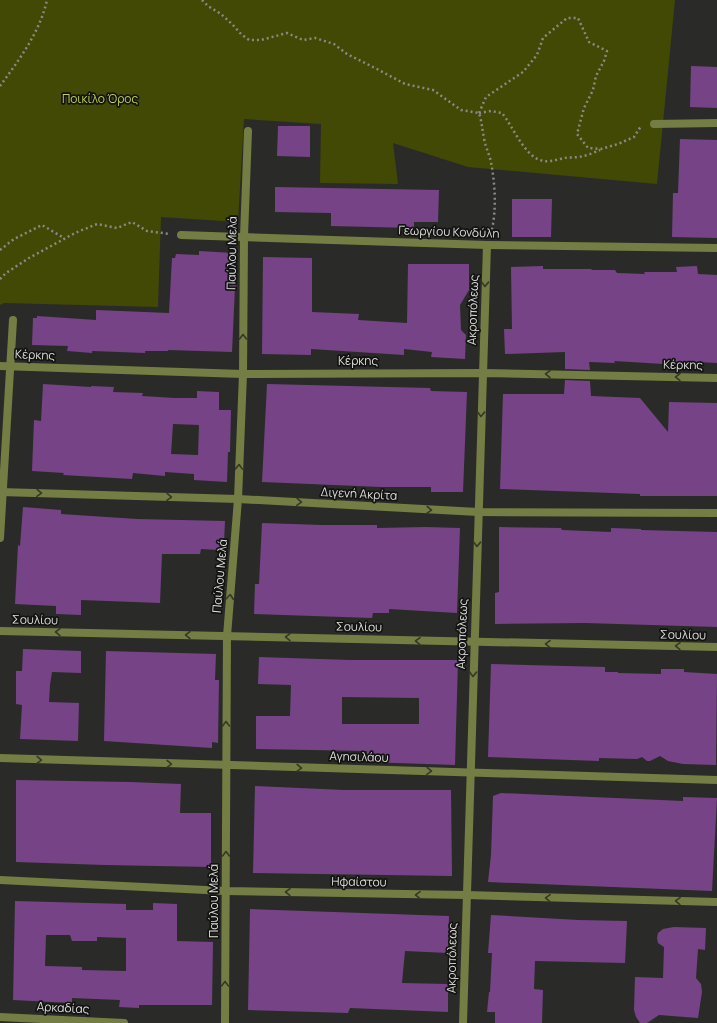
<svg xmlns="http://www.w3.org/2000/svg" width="717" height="1023" viewBox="0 0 717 1023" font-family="Manrope,sans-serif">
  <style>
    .green { fill: #424904 }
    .building { fill: #764387; fill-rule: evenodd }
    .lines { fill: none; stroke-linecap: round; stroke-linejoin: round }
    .path { stroke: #898a87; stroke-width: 2.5; stroke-dasharray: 2 3; stroke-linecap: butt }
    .minor { stroke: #747d43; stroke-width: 8 }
    .tertiary { stroke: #747d43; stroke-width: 8 }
    .oneway { stroke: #353823 }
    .labels { text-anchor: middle; stroke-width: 3.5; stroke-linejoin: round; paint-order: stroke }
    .park-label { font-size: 12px; fill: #c0d054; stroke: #131312 }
    .street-label { font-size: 12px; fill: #dfdfdd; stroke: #131312 }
  </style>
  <rect width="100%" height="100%" fill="#2a2b28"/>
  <polygon class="green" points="0,0 675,0 657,184 468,167 393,143 398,184 320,183 321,124 244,119 238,222 161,217 158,307 4,303 0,305"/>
  <g class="building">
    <polygon points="691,66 717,67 717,108 690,107"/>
    <polygon points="278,126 310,126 310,157 277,156"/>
    <polygon points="680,139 717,140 717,238 672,237 673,193 678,193"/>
    <polygon points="275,187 439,190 438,222 414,222 414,228 331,226 331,213 275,212"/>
    <polygon points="512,199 552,199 551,237 512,237"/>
    <polygon points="199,251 233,253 232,271 237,271 236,288 235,287 232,352 168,350 168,351 145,351 145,353 92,351 92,353 67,351 68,346 32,345 33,318 37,318 37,316 96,320 96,310 169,313 172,258 175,258 176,254 199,255"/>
    <polygon points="263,257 312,258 312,312 359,314 358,320 407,323 408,264 469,264 469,290 460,305 461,330 466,335 465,359 431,357 432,352 404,349 404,355 311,349 311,355 262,354"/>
    <polygon points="543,266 543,269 591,269 592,270 615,270 617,273 645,274 644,272 677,272 676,267 697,266 698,274 717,275 717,363 697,362 697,366 614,361 615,363 589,362 590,370 565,369 565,352 505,354 504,329 512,329 511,267"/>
    <polygon points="565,380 590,381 591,396 640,398 668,432 669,402 717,403 717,496 640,496 640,494 500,489 503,394 564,394"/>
    <path d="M43,384l48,3v-1l23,1 -1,5 30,1 -1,3 33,2h22v-7l22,1v18h12l-1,42h-2l-1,30 -33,-2v-6l-29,-2v4l-32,-3 -1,6 -69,-4 1,-2 -32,-2 2,-51 7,1zM173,424l26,1 -1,30 -27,-1z"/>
    <polygon points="267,384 430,388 431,391 467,392 463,492 431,492 431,487 381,487 262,482"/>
    <polygon points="23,507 61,510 61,514 137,519 225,521 224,543 219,550 201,549 200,554 162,554 160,603 81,600 81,615 56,614 56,606 15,604 18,545 20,546"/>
    <polygon points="262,523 322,525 377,525 377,528 426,527 460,528 457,613 389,609 389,613 373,613 372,618 254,614 255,584 259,584"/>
    <polygon points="499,527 561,528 562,530 611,532 611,528 641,529 641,530 717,532 717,627 585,623 495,624 495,593 499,592"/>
    <polygon points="23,649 81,651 81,673 52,672 50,685 49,702 79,703 78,741 20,739 22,705 16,704 16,671 22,671"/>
    <polygon points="106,651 216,654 215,680 219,680 218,743 212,742 212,748 104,741"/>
    <path d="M259,657l91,3h108l-3,105 -88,-3v-11l-111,-2v-33h34l1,-31 -33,-1zM342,697l77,1v26h-77z"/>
    <polygon points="491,664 605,667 605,672 618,672 618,673 661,674 661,669 684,669 684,672 717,674 716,765 683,764 668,761 660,756 650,761 647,761 642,757 637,759 599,758 599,761 488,757"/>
    <polygon points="16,780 130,782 181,784 180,813 211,813 211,867 105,865 16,862"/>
    <polygon points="255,786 344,790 451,790 452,876 253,873"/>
    <polygon points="501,793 683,801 683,797 717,798 712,891 488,882 491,855 493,796"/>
    <path d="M15,901l111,3v6h27v-7l24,1v37l36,1 -1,63h-73v3l-20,-1 1,-7 -48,-2v5l-59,-3zM46,935h24l2,6h25v-4l29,1v33l-44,-1v-3l-37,-1z"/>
    <polygon points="250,909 449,916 448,953 405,951 402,983 448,984 448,1012 350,1008 348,1013 248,1010"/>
    <polygon points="491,915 578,920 627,921 625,963 535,961 534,989 543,990 542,1023 495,1023 495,1012 487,1012 489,992 490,992 492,953 488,953"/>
    <polygon points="674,927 706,928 705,950 698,949 696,978 701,984 702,992 698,1018 659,1015 647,1023 640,1023 636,1017 634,1010 635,977 663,978 664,947 658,943 657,938 658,933 663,929"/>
  </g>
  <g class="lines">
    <g class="path">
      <path d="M202,0l6,6 13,8 11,10 9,10 8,6h12l26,-7 16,7 12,-2 19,6 13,10 30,15 28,15 28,6 28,20 18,3c3,9 3,16 5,25 1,8 5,15 7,24 4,22 6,49 0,71"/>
      <path d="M0,86c19,-26 40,-54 47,-86"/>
      <polyline points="479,113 486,97 523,72 537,55 543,38 567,18 578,18 589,42 607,51 604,61 596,76 593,90 584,108 577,134 588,148 601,149 618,144 634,137 641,126"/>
      <path d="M479,113l12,-2 11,2c10,12 22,42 38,47 8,3 16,0 24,-2 6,-1 13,0 19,-2 6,-1 12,-4 17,-6"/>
      <polyline points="0,250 14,239 42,225 64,238"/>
      <polyline points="0,279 6,273 29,258 75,233 97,224 117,228 132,222 147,231 170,234"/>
    </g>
    <g class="minor">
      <polyline points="654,124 717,123"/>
      <polyline points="181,235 487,245 717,248"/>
      <polyline points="0,366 243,374 483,373 717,378"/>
      <polyline points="0,492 238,499 478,512 717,513"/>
      <polyline points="0,538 13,320"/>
      <polyline points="227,636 238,499 243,374 244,236 248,131"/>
      <polyline points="0,880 226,891 466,895 717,902"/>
      <polyline points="0,1017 124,1023"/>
      <polyline points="463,1023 487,245"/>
    </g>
    <g class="tertiary">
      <polyline points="0,631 717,647"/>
      <polyline points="0,758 717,780"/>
      <polyline points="225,1023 227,636"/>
    </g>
  </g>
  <defs><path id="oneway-chevron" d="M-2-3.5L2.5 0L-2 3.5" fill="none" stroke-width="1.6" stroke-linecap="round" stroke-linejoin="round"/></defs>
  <g class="oneway">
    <use href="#oneway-chevron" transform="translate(485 284) rotate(92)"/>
    <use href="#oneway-chevron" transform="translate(243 337) rotate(-90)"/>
    <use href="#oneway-chevron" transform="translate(548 374) rotate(-179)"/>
    <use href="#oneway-chevron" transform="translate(678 377) rotate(-179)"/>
    <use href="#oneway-chevron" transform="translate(481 414) rotate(92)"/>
    <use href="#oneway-chevron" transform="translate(239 467) rotate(-88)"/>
    <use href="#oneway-chevron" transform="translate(39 493) rotate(2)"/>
    <use href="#oneway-chevron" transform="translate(169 497) rotate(2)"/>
    <use href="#oneway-chevron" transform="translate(299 502) rotate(3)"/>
    <use href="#oneway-chevron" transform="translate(429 510) rotate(3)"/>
    <use href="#oneway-chevron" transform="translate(477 544) rotate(92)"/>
    <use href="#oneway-chevron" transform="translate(230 597) rotate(-85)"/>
    <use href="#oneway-chevron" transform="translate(58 632) rotate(-179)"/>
    <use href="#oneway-chevron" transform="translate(188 635) rotate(-179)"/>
    <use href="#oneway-chevron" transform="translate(288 637) rotate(-179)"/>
    <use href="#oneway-chevron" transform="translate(418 641) rotate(-179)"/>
    <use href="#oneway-chevron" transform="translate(548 644) rotate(-179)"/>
    <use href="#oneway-chevron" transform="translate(678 646) rotate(-179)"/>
    <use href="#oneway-chevron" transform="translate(473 674) rotate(92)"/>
    <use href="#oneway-chevron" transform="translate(226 724) rotate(-90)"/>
    <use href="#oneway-chevron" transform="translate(39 760) rotate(2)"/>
    <use href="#oneway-chevron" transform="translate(169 764) rotate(2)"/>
    <use href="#oneway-chevron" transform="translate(299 768) rotate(2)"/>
    <use href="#oneway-chevron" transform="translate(429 771) rotate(2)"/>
    <use href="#oneway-chevron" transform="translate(226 854) rotate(-90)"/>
    <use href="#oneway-chevron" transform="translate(288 892) rotate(-179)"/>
    <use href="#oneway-chevron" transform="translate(418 895) rotate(-179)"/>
    <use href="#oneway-chevron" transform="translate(548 898) rotate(-178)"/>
    <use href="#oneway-chevron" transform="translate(678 901) rotate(-178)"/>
    <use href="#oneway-chevron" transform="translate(225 984) rotate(-90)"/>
  </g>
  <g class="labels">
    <g class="park-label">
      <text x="100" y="103">Ποικίλο Όρος</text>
    </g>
    <g class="street-label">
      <text transform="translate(449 232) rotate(2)" y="4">Γεωργίου Κονδύλη</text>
      <text transform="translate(232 253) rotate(-89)" y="4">Παύλου Μελά</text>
      <text transform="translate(473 310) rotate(-88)" y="4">Ακροπόλεως</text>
      <text transform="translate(35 355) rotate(2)" y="4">Κέρκης</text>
      <text x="358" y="365">Κέρκης</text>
      <text transform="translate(683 365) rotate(1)" y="4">Κέρκης</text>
      <text transform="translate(359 494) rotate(3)" y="4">Διγενή Ακρίτα</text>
      <text transform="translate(220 576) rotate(-85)" y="4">Παύλου Μελά</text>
      <text transform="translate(35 620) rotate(1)" y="4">Σουλίου</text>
      <text transform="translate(359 627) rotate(1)" y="4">Σουλίου</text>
      <text transform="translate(462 634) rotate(-88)" y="4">Ακροπόλεως</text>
      <text transform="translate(683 635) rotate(1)" y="4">Σουλίου</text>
      <text transform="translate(359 757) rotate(2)" y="4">Αγησιλάου</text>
      <text transform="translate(359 882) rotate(1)" y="4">Ηφαίστου</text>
      <text transform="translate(214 901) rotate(-90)" y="4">Παύλου Μελά</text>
      <text transform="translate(452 958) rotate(-89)" y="4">Ακροπόλεως</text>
      <text transform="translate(63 1008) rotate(3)" y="4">Αρκαδίας</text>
    </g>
  </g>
</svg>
